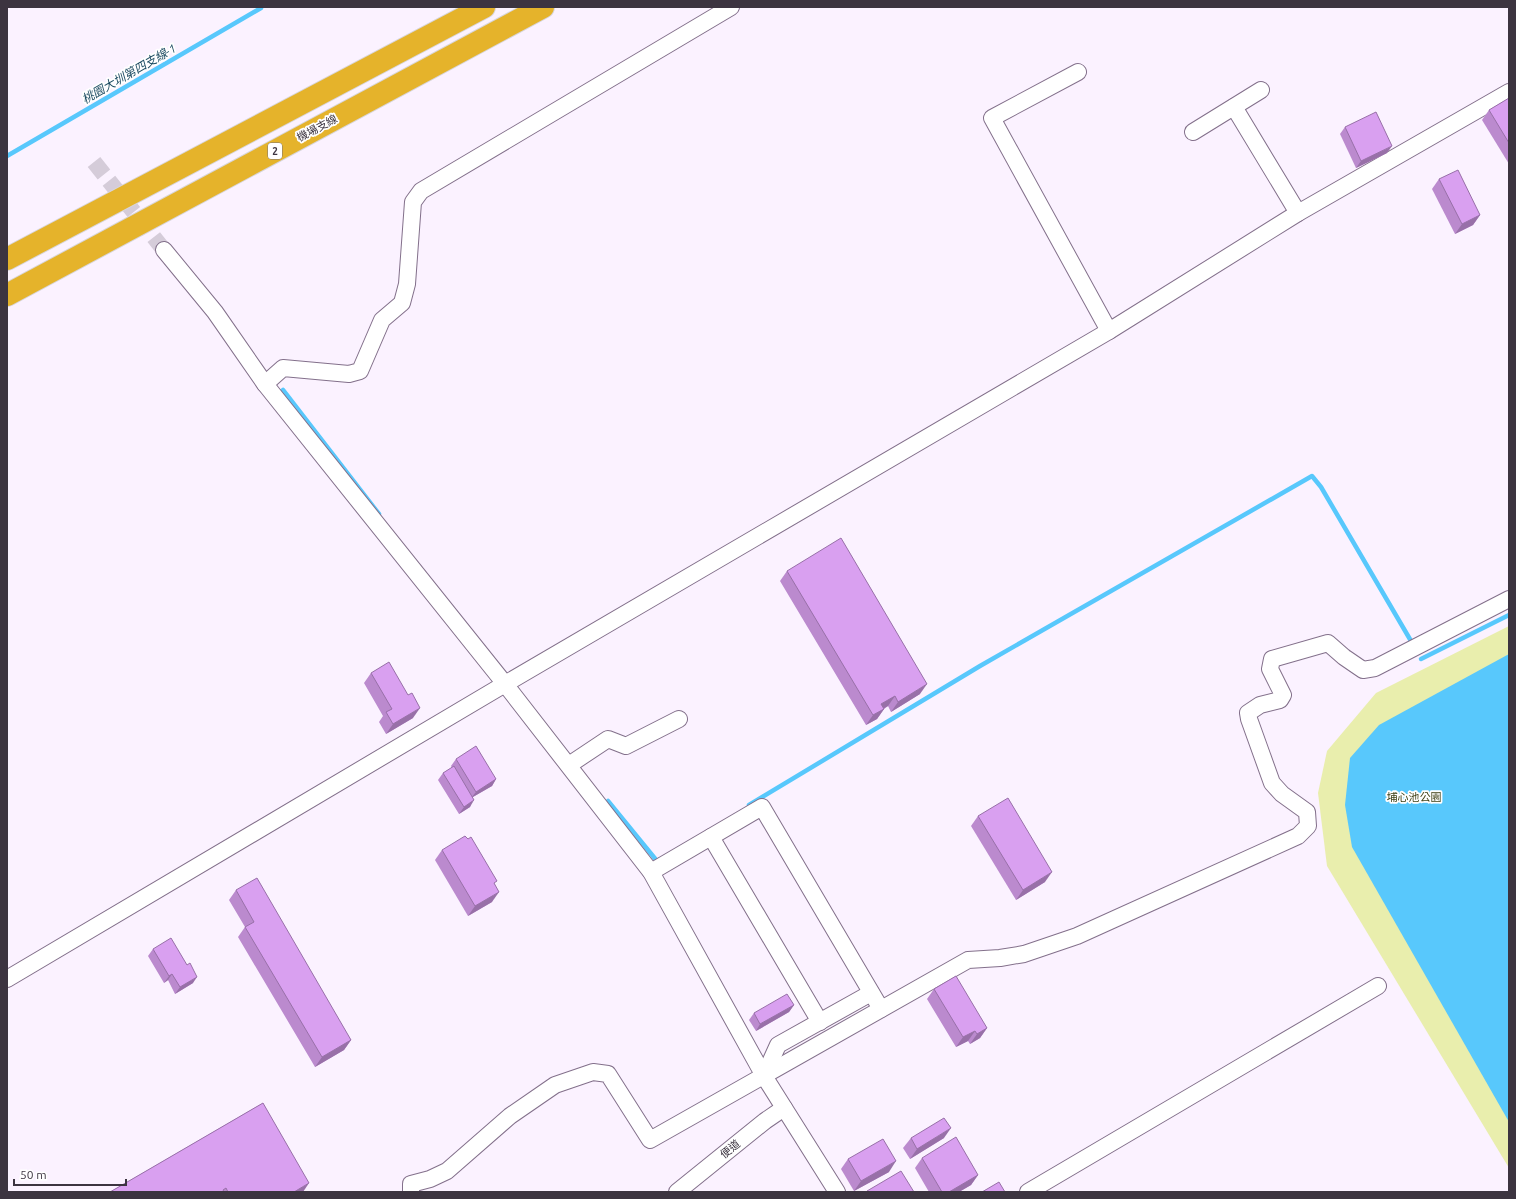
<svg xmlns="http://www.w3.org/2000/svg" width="1516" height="1199" viewBox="0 0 1516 1199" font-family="Ubuntu,'Noto Sans TC',sans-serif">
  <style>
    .green { fill: #e9eead }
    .water { fill: #58c8fc }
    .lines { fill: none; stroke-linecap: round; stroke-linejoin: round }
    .stream { stroke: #58c8fc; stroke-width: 4.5 }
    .minor-tunnel { stroke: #d5ccd9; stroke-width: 16; stroke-dasharray: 16 8; stroke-linecap: butt }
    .minor-casing { stroke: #83708b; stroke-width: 18 }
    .highway-casing { stroke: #d8d6d9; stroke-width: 24 }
    .minor { stroke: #fff; stroke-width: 16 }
    .highway { stroke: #e5b32b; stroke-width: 22 }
    .wall { fill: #bb8ace }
    .shaded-wall { fill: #9870a8 }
    .building { fill: #d9a0f0; stroke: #9870a8 }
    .labels { text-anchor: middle; stroke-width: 3.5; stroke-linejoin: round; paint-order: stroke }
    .shield { fill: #fff; stroke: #767179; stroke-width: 1 }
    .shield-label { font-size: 10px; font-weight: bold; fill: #3c3440 }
    .street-label { font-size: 11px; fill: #3c3440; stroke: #fff }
    .park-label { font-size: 11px; fill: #404218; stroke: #fff }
    .water-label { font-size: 12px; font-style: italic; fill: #1f4d63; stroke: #fff }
  </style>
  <rect width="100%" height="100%" fill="#fbf2ff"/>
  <polygon class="green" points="1509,626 1509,1168 1327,866 1318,793 1327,751 1376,693"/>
  <polygon class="water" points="1509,654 1509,1122 1352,847 1345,805 1350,758 1379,725"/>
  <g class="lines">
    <g class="stream">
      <polyline points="7,156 261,8"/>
      <polyline points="283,390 379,514"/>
      <polyline points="1421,659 1509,615"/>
      <polyline points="608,801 657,861 661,859"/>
      <polyline points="749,805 980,666 1312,476 1321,487 1411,641"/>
    </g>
    <polyline class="minor-tunnel" points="94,162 164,250"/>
    <defs>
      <g id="minor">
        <polyline points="1078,72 992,118 1109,331"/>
        <polyline points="1234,107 1298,213"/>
        <polyline points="1193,132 1261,90"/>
        <polyline points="164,250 215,312 265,384 505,684 651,872 764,1076 837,1192"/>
        <polyline points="265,384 283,368 349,374 360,371 382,320 402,303 407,284 413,202 421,191 731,7"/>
        <polyline points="569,765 608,739 626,746 679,719"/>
        <polyline points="711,837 820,1022"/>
        <polyline points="651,872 762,807 881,1009"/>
        <polyline points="7,979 505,684 1109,331 1298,213 1509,92"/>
        <polyline points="764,1076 778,1045 871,993"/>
        <polyline points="411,1192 411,1184 430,1179 447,1171 510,1116 555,1085 593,1072 608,1074 650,1140 968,960 1000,958 1024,954 1077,936 1298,836 1308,826 1307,812 1282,794 1272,783 1249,719 1248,713 1260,705 1280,700 1283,695 1270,669 1272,659 1328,643 1344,657 1363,670 1375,668 1509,599"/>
        <polyline points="677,1192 765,1121 784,1108"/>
        <polyline points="1028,1192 1378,986"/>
      </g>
      <g id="highway">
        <polyline points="7,259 484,7"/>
        <polyline points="7,295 543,7"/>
      </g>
    </defs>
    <use href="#minor" class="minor-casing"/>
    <use href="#highway" class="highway-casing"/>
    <use href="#minor" class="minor"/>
    <use href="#highway" class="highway"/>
  </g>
  <g class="wall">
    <polygon points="1509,98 1509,164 1482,120 1489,110"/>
    <polygon points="1345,127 1387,153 1356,168 1340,134"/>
    <polygon points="1439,179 1480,215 1473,225 1455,234 1432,189"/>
    <polygon points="787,571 920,694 891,712 888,706 884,709 877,719 866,725 780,581"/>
    <polygon points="371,673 413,718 386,734 379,722 383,716 364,683"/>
    <polygon points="456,759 496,779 492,786 473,797 470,807 459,814 438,780 443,773 452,768 451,766"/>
    <polygon points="978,816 1045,882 1016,900 971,826"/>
    <polygon points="442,850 495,884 492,902 468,916 435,860"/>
    <polygon points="236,890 351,1040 344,1050 315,1067 238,937 245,927 229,900"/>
    <polygon points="153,949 193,983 175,994 168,980 164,983 148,956"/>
    <polygon points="934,989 987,1028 980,1038 970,1044 968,1041 956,1047 927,999"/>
    <polygon points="794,1005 789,1012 756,1031 749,1020 754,1013"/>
    <polygon points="263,1103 303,1192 110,1192"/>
    <polygon points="911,1138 944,1138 910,1159 903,1148"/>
    <polygon points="922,1158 978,1175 971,1185 959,1192 929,1192 915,1168"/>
    <polygon points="848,1159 889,1172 854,1191 841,1169"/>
  </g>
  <g class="shaded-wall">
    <polygon points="1392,146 1387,153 1356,168 1361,161"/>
    <polygon points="1480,215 1473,225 1455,234 1462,224"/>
    <polygon points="927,684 920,694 891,712 898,702"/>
    <polygon points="895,696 888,706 874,714 881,704"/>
    <polygon points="420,708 413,718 386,734 393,724"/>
    <polygon points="884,709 877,719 866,725 873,715"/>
    <polygon points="496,779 492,786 471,798 476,792"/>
    <polygon points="474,800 470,807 459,814 464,807"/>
    <polygon points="1052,872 1045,882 1016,900 1023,890"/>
    <polygon points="499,892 492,902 468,916 475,906"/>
    <polygon points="172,974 168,980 164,983 169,976"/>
    <polygon points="197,977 193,983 175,994 180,987"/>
    <polygon points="794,1005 789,1012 756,1031 760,1024"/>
    <polygon points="987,1028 980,1038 970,1044 977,1034"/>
    <polygon points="975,1031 968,1041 956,1047 963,1037"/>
    <polygon points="351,1040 344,1050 315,1067 322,1057"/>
    <polygon points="951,1128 944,1138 910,1159 917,1149"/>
    <polygon points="896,1161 889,1172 854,1191 861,1181"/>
    <polygon points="978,1175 971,1185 959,1192 949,1192"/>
    <polygon points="309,1183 303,1192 294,1192"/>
  </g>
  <g class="building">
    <polygon points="1509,98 1509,143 1489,110"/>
    <polygon points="1376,112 1392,146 1361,161 1345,127"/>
    <polygon points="1458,170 1480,215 1462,224 1439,179"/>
    <polygon points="841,538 927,684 898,702 895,696 881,704 884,709 873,715 787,571"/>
    <polygon points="389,662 408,695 412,693 420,708 393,724 386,712 392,709 371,673"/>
    <polygon points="476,746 496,779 476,792 456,759"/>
    <polygon points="454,766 474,800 464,807 443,773"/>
    <polygon points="1008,798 1052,872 1023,890 978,816"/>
    <polygon points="465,836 468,839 471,837 497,881 494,883 499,892 475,906 442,850"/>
    <polygon points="257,878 351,1040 322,1057 245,927 254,922 236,890"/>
    <polygon points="171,938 187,965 190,963 197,977 180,987 172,974 169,976 153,949"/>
    <polygon points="956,976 987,1028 977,1034 975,1031 963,1037 934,989"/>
    <polygon points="787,994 794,1005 760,1024 754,1013"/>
    <polygon points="263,1103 309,1183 294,1192 228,1192 226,1188 223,1190 224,1192 110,1192"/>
    <polygon points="944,1118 951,1128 917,1149 911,1138"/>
    <polygon points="956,1137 978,1175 949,1192 942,1192 922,1158"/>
    <polygon points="883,1139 896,1161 861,1181 848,1159"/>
    <polygon points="901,1171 914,1192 867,1192 867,1191"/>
    <polygon points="999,1182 1005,1192 982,1192"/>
  </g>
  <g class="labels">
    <rect class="shield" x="268" y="143" width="14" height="16" rx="3"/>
    <g class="shield-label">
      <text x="275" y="155">2</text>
    </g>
    <g class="street-label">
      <text transform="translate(317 128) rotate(-28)" y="4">機場支線</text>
      <text transform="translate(730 1149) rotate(-39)" y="4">便道</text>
    </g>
    <g class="park-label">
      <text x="1414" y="801">埔心池公園</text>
    </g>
    <g class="water-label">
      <text transform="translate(129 74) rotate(-30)" y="4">桃園大圳第四支線-1</text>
    </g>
  </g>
  <rect width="1516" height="1199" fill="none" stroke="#3c3440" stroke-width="16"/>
  <path d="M14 1179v6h112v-6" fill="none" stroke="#3c3440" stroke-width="2"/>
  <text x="20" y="1179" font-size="12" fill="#3c3440" stroke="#ffffff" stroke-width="3" paint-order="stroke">50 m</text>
</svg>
